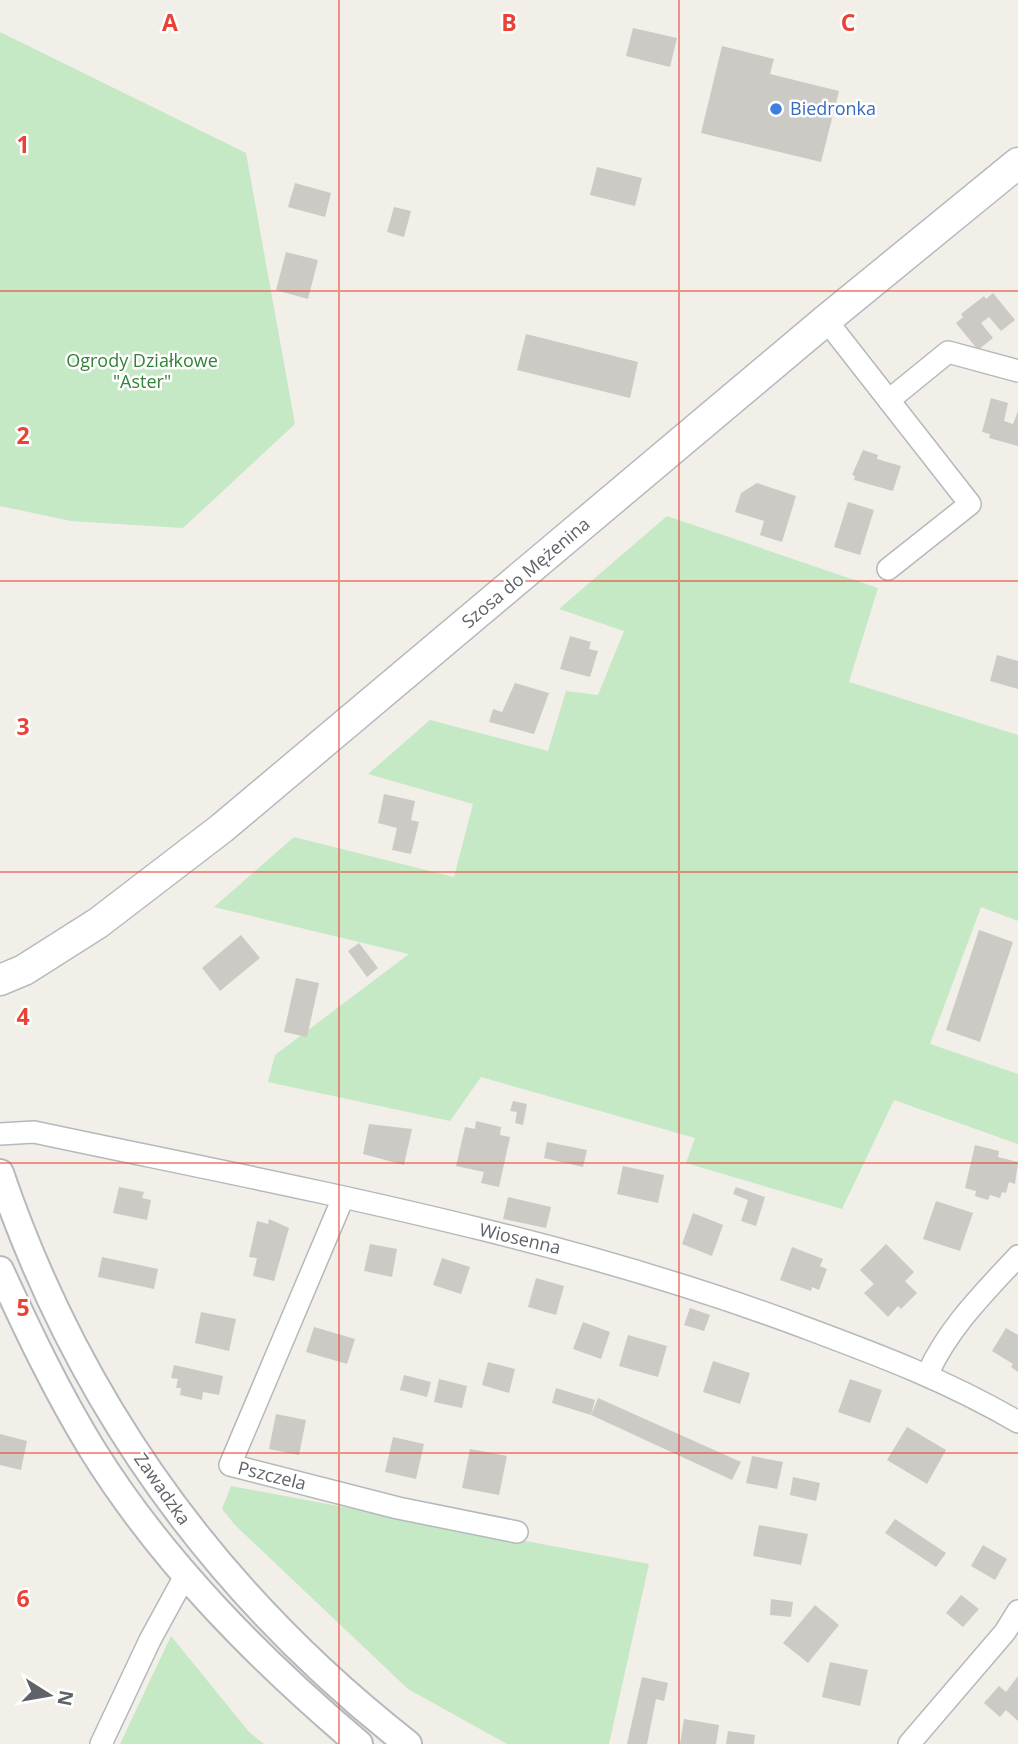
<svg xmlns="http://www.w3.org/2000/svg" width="1018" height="1744" viewBox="0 0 1018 1744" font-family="'Open Sans',sans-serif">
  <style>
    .green { fill: #c5e8c5 }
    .building { fill: #cccac5 }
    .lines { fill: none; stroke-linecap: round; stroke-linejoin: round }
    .minor-casing { stroke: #b5b8bc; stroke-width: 24 }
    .tertiary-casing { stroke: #b5b8bc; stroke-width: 30 }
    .secondary-casing { stroke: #b6babf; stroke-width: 33 }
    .minor { stroke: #fff; stroke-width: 21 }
    .tertiary { stroke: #fff; stroke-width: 26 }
    .secondary { stroke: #fff; stroke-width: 30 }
    .grid { fill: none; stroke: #ea4335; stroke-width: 2; stroke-opacity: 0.55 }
    .shop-dot { fill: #3f7fe0; stroke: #fff; stroke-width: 2.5 }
    .labels { text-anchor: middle; stroke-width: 5; stroke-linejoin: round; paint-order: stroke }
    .shop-label { font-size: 18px; fill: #366cbe; stroke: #fff; text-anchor: start }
    .park-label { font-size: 18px; fill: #348238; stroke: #fff }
    .street-label { font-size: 18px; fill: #5f6368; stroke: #fff }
    .grid-label { font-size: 23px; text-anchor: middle; font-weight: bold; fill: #ea4335; stroke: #fff; stroke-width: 5; stroke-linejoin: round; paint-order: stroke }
  </style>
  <rect width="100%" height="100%" fill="#f1efe8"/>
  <g class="green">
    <polygon points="0,32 246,153 295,424 183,528 71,521 0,506"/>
    <polygon points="667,516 878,588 849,682 1018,735 1018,921 981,907 930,1044 1018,1074 1018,1144 894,1100 842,1209 686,1163 695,1138 481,1077 450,1121 268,1082 275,1055 409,954 214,907 294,837 454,877 473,804 368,774 430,720 548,751 566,691 598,695 624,631 559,609"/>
    <polygon points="231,1486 649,1564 609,1744 507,1744 408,1689 235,1525 222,1509"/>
    <polygon points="171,1636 249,1732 264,1744 120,1744"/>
  </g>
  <g class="building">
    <polygon points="633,28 677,38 670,67 626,56"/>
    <polygon points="722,46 774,59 770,74 839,91 821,162 701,133"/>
    <polygon points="597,167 642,178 635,206 590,195"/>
    <polygon points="295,183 331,193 325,217 288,207"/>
    <polygon points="394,207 411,211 404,237 387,232"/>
    <polygon points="286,252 318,260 308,299 276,290"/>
    <polygon points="993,293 1015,320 1001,331 989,317 981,323 993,338 978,350 956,323 963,317 961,314 984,296 986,299"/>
    <polygon points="526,334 638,362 630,398 517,370"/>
    <polygon points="991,398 1008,403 1004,421 1013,424 1018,411 1018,446 989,438 990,434 982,432"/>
    <polygon points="863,450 878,455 877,459 901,466 893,491 854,480 855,476 852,475"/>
    <polygon points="757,483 796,496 782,542 760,535 764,521 735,512 741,493"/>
    <polygon points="848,502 874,510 860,555 834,547"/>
    <polygon points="570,636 591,642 589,649 598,651 590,677 560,669"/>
    <polygon points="997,655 1018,661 1018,689 990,681"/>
    <polygon points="515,683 549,693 534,734 489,722 493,709 502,712"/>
    <polygon points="384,794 415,801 411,820 419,822 411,854 392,850 397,828 378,823"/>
    <polygon points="979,930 1013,942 980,1042 946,1030"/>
    <polygon points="241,935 260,958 220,991 202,968"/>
    <polygon points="359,943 378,968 367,977 348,951"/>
    <polygon points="296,978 319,983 307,1037 284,1032"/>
    <polygon points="513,1101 527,1104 523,1125 515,1123 517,1112 510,1111"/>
    <polygon points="476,1121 501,1127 500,1135 510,1137 499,1187 481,1183 484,1172 456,1166 465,1127 475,1129"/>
    <polygon points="369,1124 412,1129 404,1165 363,1154"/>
    <polygon points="547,1142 587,1150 583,1167 544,1158"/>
    <polygon points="975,1145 999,1151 998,1157 1018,1162 1015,1184 1009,1182 1006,1193 1002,1192 1000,1198 990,1195 988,1200 975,1196 976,1191 965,1188"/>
    <polygon points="623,1166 664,1175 658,1203 617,1194"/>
    <polygon points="119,1187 144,1192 142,1198 151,1200 147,1220 113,1213"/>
    <polygon points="736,1187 765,1197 756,1226 741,1221 748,1200 733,1194"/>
    <polygon points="508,1197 551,1207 546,1228 503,1219"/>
    <polygon points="936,1201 973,1213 960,1251 923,1239"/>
    <polygon points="693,1213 723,1225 712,1256 682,1244"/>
    <polygon points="269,1219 289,1228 274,1281 253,1276 257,1258 249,1257 257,1221 268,1224"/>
    <polygon points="370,1244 397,1249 392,1277 364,1271"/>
    <polygon points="886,1244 914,1272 905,1281 917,1293 901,1309 898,1306 888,1317 864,1293 874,1284 860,1270"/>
    <polygon points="792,1247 823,1259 820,1266 827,1269 819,1290 812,1287 811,1291 780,1280"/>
    <polygon points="102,1257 158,1269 154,1289 98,1277"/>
    <polygon points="442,1258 470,1267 461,1294 433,1285"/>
    <polygon points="536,1278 564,1286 556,1315 528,1307"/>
    <polygon points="690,1308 710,1315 704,1331 684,1325"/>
    <polygon points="201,1312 236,1319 229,1351 195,1343"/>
    <polygon points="583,1322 610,1332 601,1359 573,1349"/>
    <polygon points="314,1327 355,1339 347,1364 306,1352"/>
    <polygon points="1006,1328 1018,1335 1018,1372 1011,1367 1013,1364 992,1351"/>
    <polygon points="628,1335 667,1346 658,1377 619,1366"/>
    <polygon points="713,1361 750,1373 740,1404 703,1392"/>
    <polygon points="488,1362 515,1369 509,1393 482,1385"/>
    <polygon points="174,1365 223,1376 219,1395 203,1392 202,1400 180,1395 181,1388 176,1388 178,1379 171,1378"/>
    <polygon points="404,1375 431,1382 427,1397 400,1390"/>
    <polygon points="439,1379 467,1386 462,1408 434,1402"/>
    <polygon points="850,1379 882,1390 870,1423 838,1412"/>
    <polygon points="556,1388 595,1400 591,1415 552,1403"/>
    <polygon points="598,1398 741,1462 732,1480 591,1415"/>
    <polygon points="276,1414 306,1420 299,1455 269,1449"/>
    <polygon points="907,1427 946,1450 927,1484 887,1460"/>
    <polygon points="0,1434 27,1441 21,1470 0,1465"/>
    <polygon points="393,1437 424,1444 416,1479 385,1472"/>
    <polygon points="470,1449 507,1456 499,1495 462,1488"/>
    <polygon points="752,1456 783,1462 777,1489 746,1483"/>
    <polygon points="793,1477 820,1483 816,1501 790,1495"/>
    <polygon points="895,1519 946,1553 936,1567 885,1533"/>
    <polygon points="759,1525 808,1534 801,1565 753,1556"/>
    <polygon points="983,1545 1007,1559 995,1580 971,1566"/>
    <polygon points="961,1595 979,1609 963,1627 946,1613"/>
    <polygon points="771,1599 793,1602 791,1617 770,1615"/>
    <polygon points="815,1605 839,1625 808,1663 783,1643"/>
    <polygon points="830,1662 868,1670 860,1706 822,1697"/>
    <polygon points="1018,1676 1018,1721 1006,1710 1000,1717 984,1703 999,1686 1006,1692"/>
    <polygon points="642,1677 668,1683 664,1701 656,1699 647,1744 627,1744"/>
    <polygon points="684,1719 719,1725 716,1744 680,1744"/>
    <polygon points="728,1731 755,1735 754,1744 726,1744"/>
  </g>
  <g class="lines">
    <defs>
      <g id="minor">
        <polyline points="826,320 970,504 888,569"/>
        <polyline points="889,400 948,352 1018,371"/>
        <path d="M0,1134l34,-2c259,55 523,102 772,196 75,28 142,53 212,94"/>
        <polyline points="343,1198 230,1465 398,1508 517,1532"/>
        <path d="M928,1373c21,-46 56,-80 90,-117"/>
        <polyline points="101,1744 150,1640 186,1574"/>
        <polyline points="909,1744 1005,1632 1018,1611"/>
      </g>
      <g id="tertiary">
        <path d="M0,1173c79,232 215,420 408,571"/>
        <path d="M0,1270c28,61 57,122 92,179 70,113 167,210 267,295"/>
      </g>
      <polyline id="secondary" points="0,980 24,970 98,923 222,828 826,320 1018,163"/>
    </defs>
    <use href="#minor" class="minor-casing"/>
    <use href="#tertiary" class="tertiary-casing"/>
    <use href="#secondary" class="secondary-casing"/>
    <use href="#minor" class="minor"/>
    <use href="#tertiary" class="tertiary"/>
    <use href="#secondary" class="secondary"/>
  </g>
  <path class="grid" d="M339,0v1744M679,0v1744M0,291h1018M0,581h1018M0,872h1018M0,1163h1018M0,1453h1018"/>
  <circle class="shop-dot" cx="776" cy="109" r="7"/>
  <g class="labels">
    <g class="shop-label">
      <text x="790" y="115">Biedronka</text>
    </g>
    <g class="park-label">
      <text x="142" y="367">Ogrody Działkowe<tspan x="142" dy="21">"Aster"</tspan></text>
    </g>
    <g class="street-label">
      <text transform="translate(526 573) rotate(-40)" y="6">Szosa do Mężenina</text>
      <text transform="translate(520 1239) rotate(13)" y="6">Wiosenna</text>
      <text transform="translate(272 1476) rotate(14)" y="6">Pszczela</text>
      <text transform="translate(162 1489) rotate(55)" y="6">Zawadzka</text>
    </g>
  </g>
  <g class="grid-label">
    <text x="170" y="31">A</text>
    <text x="509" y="31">B</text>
    <text x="848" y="31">C</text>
    <text x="23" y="153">1</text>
    <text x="23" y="444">2</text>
    <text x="23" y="735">3</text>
    <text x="23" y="1025">4</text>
    <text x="23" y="1316">5</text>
    <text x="23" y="1607">6</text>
  </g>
  <g transform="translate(49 1695) rotate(101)" stroke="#ffffff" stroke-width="5" paint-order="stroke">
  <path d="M0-5L12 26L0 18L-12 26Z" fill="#5f6368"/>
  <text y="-10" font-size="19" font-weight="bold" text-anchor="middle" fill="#5f6368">N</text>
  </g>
</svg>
